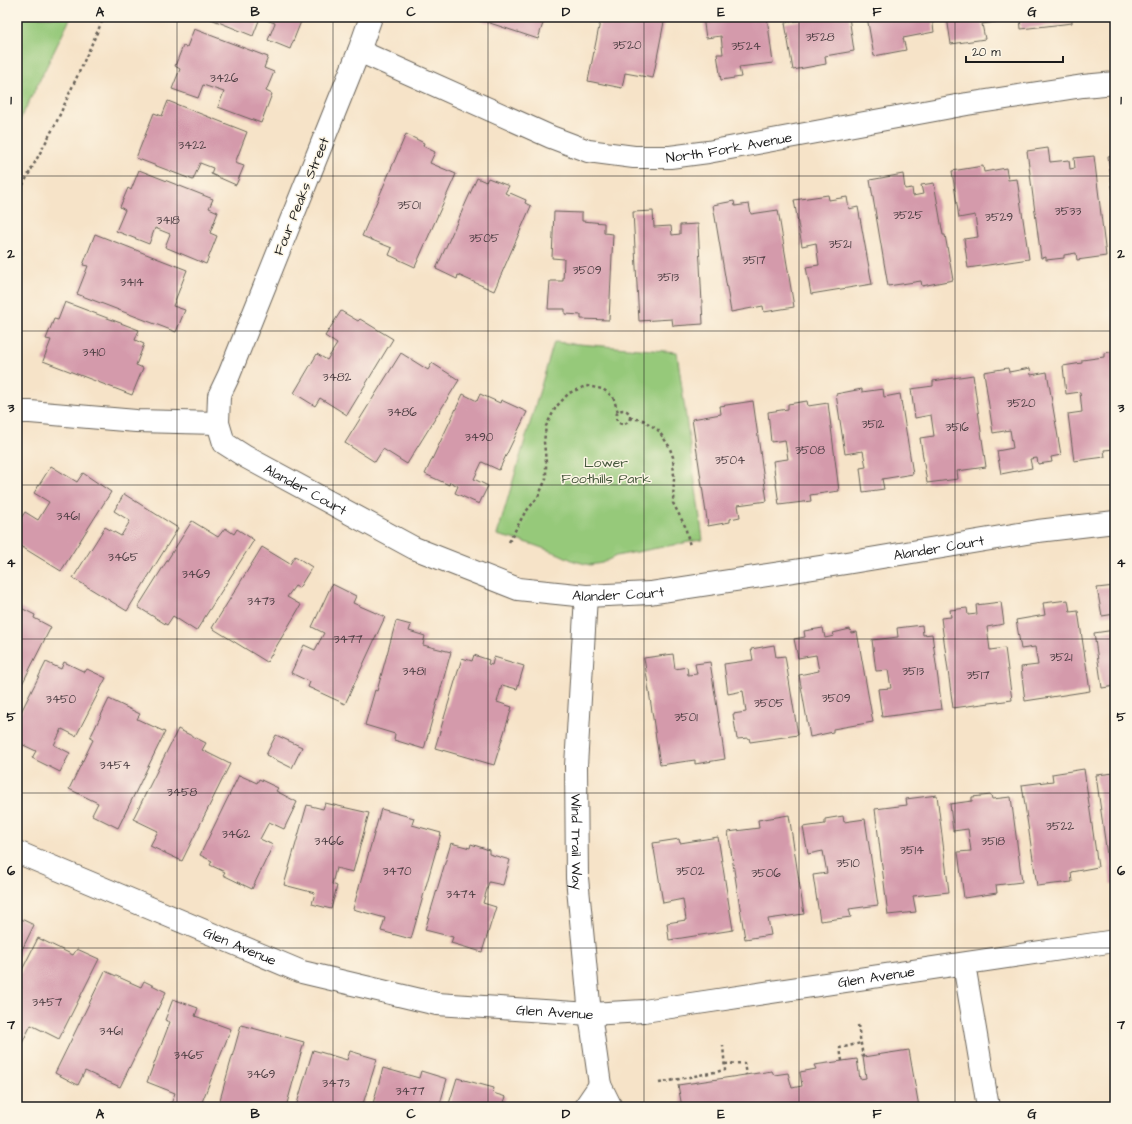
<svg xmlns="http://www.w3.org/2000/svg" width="1132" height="1124" viewBox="0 0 1132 1124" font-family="'Architects Daughter',sans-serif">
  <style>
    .green { fill: #96c97a; stroke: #59724b }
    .building { fill: #d49aab }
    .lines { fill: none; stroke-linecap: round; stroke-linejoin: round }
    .minor-casing { stroke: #686258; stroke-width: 24 }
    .path { stroke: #686258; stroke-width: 2.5; stroke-dasharray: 3 3; stroke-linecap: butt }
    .minor { stroke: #fff; stroke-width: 22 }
    .grid { fill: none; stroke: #1c1c1c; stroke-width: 1; stroke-opacity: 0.55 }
    .labels { text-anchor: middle; stroke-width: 3; stroke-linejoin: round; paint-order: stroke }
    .number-label { font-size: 12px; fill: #4a3c40 }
    .street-label { font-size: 14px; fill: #1c1c1c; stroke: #fcf5e5 }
    .park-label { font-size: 14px; fill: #47593d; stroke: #fcf5e5 }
    .neatline { fill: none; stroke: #1c1c1c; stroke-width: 1.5 }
    .grid-label { font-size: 13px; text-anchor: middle; font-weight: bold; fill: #1c1c1c }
  </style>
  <rect width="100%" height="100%" fill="#fcf5e5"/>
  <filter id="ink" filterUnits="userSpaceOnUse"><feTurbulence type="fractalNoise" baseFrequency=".025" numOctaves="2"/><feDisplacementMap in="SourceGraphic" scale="8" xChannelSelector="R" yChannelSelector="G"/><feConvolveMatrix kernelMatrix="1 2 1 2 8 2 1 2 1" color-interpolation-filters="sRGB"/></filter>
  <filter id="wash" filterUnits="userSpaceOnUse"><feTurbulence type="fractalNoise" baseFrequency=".012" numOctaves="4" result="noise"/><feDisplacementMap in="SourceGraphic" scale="16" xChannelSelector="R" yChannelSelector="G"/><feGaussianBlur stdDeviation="0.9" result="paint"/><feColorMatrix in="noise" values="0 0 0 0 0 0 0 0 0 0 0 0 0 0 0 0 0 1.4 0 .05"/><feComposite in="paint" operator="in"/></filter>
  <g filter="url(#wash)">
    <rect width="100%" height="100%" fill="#f6e3c8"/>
    <g class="green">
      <polygon points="17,17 71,17 17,126"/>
      <polygon points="554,342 677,352 703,540 694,541 616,556 602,563 590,565 574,561 559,554 531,544 497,535"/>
    </g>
    <g id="blocks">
      <g class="building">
        <polygon points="206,17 296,17 302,19 290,49 268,40 275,23 260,18 253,36"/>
        <polygon points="472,17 545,17 538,39"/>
        <polygon points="601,17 665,17 653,78 625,73 622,88 588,81"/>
        <polygon points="703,17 767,17 773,63 739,67 741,77 721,80 717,54 723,54 721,36 706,38"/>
        <polygon points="801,17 849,17 854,51 825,56 826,64 793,70 785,23 801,20"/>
        <polygon points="867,17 932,17 934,32 903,38 906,50 874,56"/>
        <polygon points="947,17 1010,17 1010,20 982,24 985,39 951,44"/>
        <polygon points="1020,17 1072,17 1072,23 1021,29"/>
        <polygon points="194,29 268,57 264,68 274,72 266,91 272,94 261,123 218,107 224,92 203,85 198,98 172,89 180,69 175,66 183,46 187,47"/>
        <polygon points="168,101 247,132 235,163 244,166 236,185 211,174 213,168 200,163 193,180 136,158 154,113 162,116"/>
        <polygon points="406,134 424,143 423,146 435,152 430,163 456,174 415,267 389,255 392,248 362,236"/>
        <polygon points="1048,148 1050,162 1069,160 1070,169 1075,168 1074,158 1094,156 1106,256 1077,260 1076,253 1064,255 1064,258 1046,260 1046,257 1041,258 1027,151"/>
        <polygon points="1115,155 1115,200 1114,201 1108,156"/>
        <polygon points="983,166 984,172 1006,168 1008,180 1017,179 1029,259 968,268 964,239 978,237 975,215 959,218 952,171"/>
        <polygon points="139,170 213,199 209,208 218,212 210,233 217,236 206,264 165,247 170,234 155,228 149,244 116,231 125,210 120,207 128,188 131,190"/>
        <polygon points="903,174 905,189 912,188 913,196 923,194 921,185 934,183 943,235 945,235 953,280 922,286 921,281 888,286 870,180"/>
        <polygon points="477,178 486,182 488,178 509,186 505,193 509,195 510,193 526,200 525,203 531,206 494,291 458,275 457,279 436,269"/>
        <polygon points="828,195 829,200 847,197 849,209 858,207 872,284 811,294 806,267 819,265 816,243 802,246 794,200"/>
        <polygon points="734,201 735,206 749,204 751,214 778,210 794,307 764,312 763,306 731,312 713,205"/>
        <polygon points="653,211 654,227 671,226 672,235 680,234 680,225 698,224 703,324 673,326 672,319 639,321 633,212"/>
        <polygon points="554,212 582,213 582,221 604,223 604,233 613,234 609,320 581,319 581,315 565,314 565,309 548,309 550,281 563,281 564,259 552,258"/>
        <polygon points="95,234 187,270 173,306 185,310 176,332 77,294 88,266 83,265"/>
        <polygon points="65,302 139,330 135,340 144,344 136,365 143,368 132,395 43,361 51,340 46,339 54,319 58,320"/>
        <polygon points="341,311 358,321 360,319 393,339 347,415 320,398 315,406 294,393 317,354 327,360 337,344 325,336"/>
        <polygon points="1115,351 1115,449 1104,450 1105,457 1074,461 1068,414 1082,412 1080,392 1066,394 1063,366 1082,363 1082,360 1104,357 1104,353"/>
        <polygon points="401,353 428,370 432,363 459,380 407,464 383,449 375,462 345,443"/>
        <polygon points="1008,368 1009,372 1030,368 1031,375 1047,372 1061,455 1051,457 1052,462 1038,464 1037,458 1030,459 1032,468 1001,474 997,451 1013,448 1010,430 993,433 984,372"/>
        <polygon points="973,375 986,467 957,471 958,479 927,483 920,438 934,436 931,415 915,418 911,389 933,386 933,381"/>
        <polygon points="862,389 862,392 883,389 884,397 900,394 913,474 882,479 884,489 863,492 860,468 866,467 863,451 845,454 836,394"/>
        <polygon points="463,394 477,401 480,394 500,403 501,400 527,412 499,470 482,462 474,479 488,486 479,504 455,493 458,486 450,482 449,485 425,474"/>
        <polygon points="753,401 767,501 738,505 740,517 730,519 730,522 708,526 692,419 721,414 720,406"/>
        <polygon points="807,401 808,406 828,403 839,491 810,495 811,501 779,505 773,461 788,459 785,440 771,442 768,412 788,409 788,404"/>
        <polygon points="51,466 77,482 83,473 111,492 61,571 17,544 17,524 25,512 38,520 49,502 34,493"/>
        <polygon points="124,494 178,528 127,611 73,578 105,527 121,536 130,521 114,511"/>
        <polygon points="192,521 218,537 225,528 234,534 237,529 254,540 196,631 173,616 167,625 138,607"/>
        <polygon points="262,547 290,564 295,556 312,567 299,588 295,586 287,597 301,605 267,662 212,628"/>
        <polygon points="332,584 356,596 353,603 385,617 345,704 308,687 310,682 291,673 304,645 315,650 324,633 312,627"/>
        <polygon points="1115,586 1115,614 1102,616 1097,588"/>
        <polygon points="1068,600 1070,612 1078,611 1090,691 1025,701 1021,667 1038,665 1035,647 1021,649 1016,620 1045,615 1043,603"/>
        <polygon points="1001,602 1004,624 987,627 990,650 1005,648 1012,700 953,708 941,618 951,617 950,610 967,608 968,615 977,614 976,605"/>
        <polygon points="17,606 35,615 34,618 51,627 17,694"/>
        <polygon points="396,621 411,625 409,631 425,636 423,645 451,652 424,749 394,740 395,734 365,725 375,690 377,691"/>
        <polygon points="922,625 923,635 932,634 942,709 882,717 878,689 891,688 888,670 876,671 872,640 898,637 897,628"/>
        <polygon points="823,628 825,638 834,636 833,633 850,629 851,633 857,632 873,722 833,729 833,732 810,737 799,675 819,671 816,655 798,658 794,639 805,637 804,631"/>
        <polygon points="1115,630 1115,686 1102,688 1094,633"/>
        <polygon points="774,645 776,657 785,656 798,735 750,742 749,738 737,739 733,714 746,712 743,691 728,694 724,664 753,660 751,649"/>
        <polygon points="673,654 675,669 687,667 688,675 697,674 695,664 710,662 725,759 695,764 695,760 660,765 644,658"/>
        <polygon points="474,655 489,660 488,664 492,665 494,657 524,666 517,689 502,685 497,702 512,707 494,765 435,748 462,658 472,661"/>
        <polygon points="46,662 61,669 64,662 85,672 87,669 106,678 76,736 62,729 54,745 70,753 60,772 32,758 36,751 17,742 17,720"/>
        <polygon points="109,699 140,714 137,719 165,732 118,828 92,815 98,803 69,789 93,740 90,738"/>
        <polygon points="178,729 206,743 202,750 230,764 182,861 150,846 158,831 133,819"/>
        <polygon points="276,735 302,747 292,768 266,755"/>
        <polygon points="1084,769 1098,867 1071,872 1072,882 1037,886 1022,785 1053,781 1052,774"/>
        <polygon points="1115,773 1115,884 1111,884 1096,775"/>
        <polygon points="239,775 257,783 259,779 278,788 276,791 297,802 284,829 269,822 260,839 273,845 252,889 223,875 225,872 210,865 212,861 200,855"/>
        <polygon points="937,795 949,892 913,896 916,912 888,915 875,809 907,805 906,799"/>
        <polygon points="991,795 992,799 1011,797 1022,882 996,885 997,893 964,898 958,852 971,851 968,829 953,831 950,804 972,801 972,797"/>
        <polygon points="325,803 369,813 353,872 336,868 332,884 337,886 331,909 312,904 315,893 284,885 307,805 323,809"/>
        <polygon points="381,809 414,818 412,825 441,833 411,939 381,931 385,918 353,909"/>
        <polygon points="789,815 804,914 768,919 771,935 745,939 728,832 759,828 758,820"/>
        <polygon points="843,816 844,822 865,819 878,905 849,909 851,917 820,921 813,875 827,873 823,851 808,854 803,827 825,824 825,819"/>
        <polygon points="718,837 733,930 669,940 667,923 686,920 683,899 663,903 653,843 679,839 680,843"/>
        <polygon points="451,843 470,848 471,844 489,850 489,854 510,860 503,885 489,882 483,903 496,907 482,952 451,943 453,937 425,930"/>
        <polygon points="17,917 34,925 17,960"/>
        <polygon points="38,938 73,955 77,949 99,959 59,1039 31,1025 22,1043 17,1040 17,980"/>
        <polygon points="105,971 141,987 144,981 166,992 120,1087 85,1071 78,1085 55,1073"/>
        <polygon points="173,999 198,1008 195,1016 231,1029 200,1107 170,1107 175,1093 147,1082 170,1022 165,1020"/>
        <polygon points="241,1025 304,1042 286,1107 218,1107"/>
        <polygon points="313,1050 347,1060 350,1051 377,1059 362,1107 296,1107"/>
        <polygon points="909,1050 919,1107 682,1107 678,1085 772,1071 774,1075 788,1073 792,1088 802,1086 800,1072 816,1069 814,1065 857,1059 860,1079 866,1078 863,1057"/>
        <polygon points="383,1068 419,1078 421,1071 447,1079 440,1104 438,1102 436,1107 372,1107"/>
        <polygon points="457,1078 494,1088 493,1093 506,1097 504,1102 519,1107 448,1107"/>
      </g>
    </g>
  </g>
  <g filter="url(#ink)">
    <use href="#blocks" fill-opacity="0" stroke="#686258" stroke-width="1"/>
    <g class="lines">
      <defs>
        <g id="minor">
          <path id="s1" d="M371,17l-12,34 -130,324 -10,21 -1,27 6,20 22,14 168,91 104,41 68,7 64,-3 196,-30 192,-32 77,-9"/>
          <path id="s2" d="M359,51l192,86 37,14 46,6h36l38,-5 259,-48 116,-18 32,-3"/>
          <polyline points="17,412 30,412 136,421 218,423"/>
          <path id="s3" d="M586,596l-10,170 1,112 13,136 10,71"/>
          <path id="s4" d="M17,852l285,120 135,32 153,10 54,-3 471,-70"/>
          <polyline points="964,964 988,1107"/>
          <polyline points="585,1107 600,1085 611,1107"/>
        </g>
      </defs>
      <use href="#minor" class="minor-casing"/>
      <g class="path">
        <polyline points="17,196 56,123 104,17"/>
        <circle cx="623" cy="417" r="7"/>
        <polyline points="630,418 643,420 658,430 669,446 673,457 674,477 673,503 685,526 690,546"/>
        <polyline points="509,542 524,514 538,497 546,479 546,462 544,442 546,426 556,407 569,393 586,386 603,389 613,397 618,412"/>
        <polyline points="858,1025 863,1057"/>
        <polyline points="842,1061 840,1048 861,1043"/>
        <polyline points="725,1064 744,1063 746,1075"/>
        <polyline points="659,1083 725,1070 723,1045"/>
      </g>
      <use href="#minor" class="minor"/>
    </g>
  </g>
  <path class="grid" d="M177,17v1090M333,17v1090M488,17v1090M644,17v1090M799,17v1090M955,17v1090M17,176h1098M17,331h1098M17,485h1098M17,639h1098M17,793h1098M17,948h1098"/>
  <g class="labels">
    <g class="number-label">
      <text x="820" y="41">3528</text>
      <text x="627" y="49">3520</text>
      <text x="746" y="50">3524</text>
      <text x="224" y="82">3426</text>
      <text x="192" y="149">3422</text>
      <text x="409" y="209">3501</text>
      <text x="1068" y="215">3533</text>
      <text x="908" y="219">3525</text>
      <text x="999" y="221">3529</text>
      <text x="168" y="224">3418</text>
      <text x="484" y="242">3505</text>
      <text x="840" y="248">3521</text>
      <text x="754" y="264">3517</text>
      <text x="587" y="274">3509</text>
      <text x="668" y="281">3513</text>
      <text x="132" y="286">3414</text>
      <text x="94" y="356">3410</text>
      <text x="337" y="381">3482</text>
      <text x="1021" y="407">3520</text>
      <text x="402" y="416">3486</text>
      <text x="873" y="428">3512</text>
      <text x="957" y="431">3516</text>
      <text x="479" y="441">3490</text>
      <text x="810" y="454">3508</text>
      <text x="730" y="464">3504</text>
      <text x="68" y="520">3461</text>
      <text x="123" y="561">3465</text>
      <text x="196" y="578">3469</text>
      <text x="261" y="605">3473</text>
      <text x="348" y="643">3477</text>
      <text x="1061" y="661">3521</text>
      <text x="414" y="675">3481</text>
      <text x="913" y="675">3513</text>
      <text x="978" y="679">3517</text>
      <text x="836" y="702">3509</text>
      <text x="61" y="703">3450</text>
      <text x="769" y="707">3505</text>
      <text x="686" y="721">3501</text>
      <text x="115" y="769">3454</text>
      <text x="182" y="796">3458</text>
      <text x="1060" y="830">3522</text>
      <text x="236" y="838">3462</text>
      <text x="329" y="845">3466</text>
      <text x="993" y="845">3518</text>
      <text x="912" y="854">3514</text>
      <text x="848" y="867">3510</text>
      <text x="397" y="875">3470</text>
      <text x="690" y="875">3502</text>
      <text x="766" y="877">3506</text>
      <text x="461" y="898">3474</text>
      <text x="47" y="1006">3457</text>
      <text x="111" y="1035">3461</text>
      <text x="189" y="1059">3465</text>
      <text x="261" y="1078">3469</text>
      <text x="336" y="1087">3473</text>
      <text x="410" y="1095">3477</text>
    </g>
    <g class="street-label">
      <text dy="5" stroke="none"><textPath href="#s2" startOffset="392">North Fork Avenue</textPath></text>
      <text transform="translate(301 196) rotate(-68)" y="5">Four Peaks Street</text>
      <text dy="5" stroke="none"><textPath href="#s1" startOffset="550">Alander Court</textPath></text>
      <text dy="5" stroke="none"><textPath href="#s1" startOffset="1210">Alander Court</textPath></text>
      <text dy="5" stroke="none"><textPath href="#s1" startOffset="886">Alander Court</textPath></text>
      <text dy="5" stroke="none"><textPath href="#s3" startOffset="246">Wind Trail Way</textPath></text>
      <text dy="5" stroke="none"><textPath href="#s4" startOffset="242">Glen Avenue</textPath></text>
      <text dy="5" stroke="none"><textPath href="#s4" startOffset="890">Glen Avenue</textPath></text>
      <text dy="5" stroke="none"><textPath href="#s4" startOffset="566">Glen Avenue</textPath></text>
    </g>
    <g class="park-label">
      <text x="606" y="467">Lower<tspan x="606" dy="16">Foothills Park</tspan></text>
    </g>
  </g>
  <rect width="1132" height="1124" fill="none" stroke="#fcf5e5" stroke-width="44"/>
  <path d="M966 56v6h97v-6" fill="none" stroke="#1c1c1c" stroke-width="2"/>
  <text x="972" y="56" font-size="12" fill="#1c1c1c" stroke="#fcf5e5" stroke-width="3" paint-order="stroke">20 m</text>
  <rect x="22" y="22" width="1088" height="1080" class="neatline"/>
  <g class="grid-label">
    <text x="100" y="16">A</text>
    <text x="255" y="16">B</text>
    <text x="411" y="16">C</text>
    <text x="566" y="16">D</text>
    <text x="721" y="16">E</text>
    <text x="877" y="16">F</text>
    <text x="1032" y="16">G</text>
    <text x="11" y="104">1</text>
    <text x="1121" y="104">1</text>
    <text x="11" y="258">2</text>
    <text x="1121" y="258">2</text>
    <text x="11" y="412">3</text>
    <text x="1121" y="412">3</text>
    <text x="11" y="567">4</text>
    <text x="1121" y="567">4</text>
    <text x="11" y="721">5</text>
    <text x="1121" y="721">5</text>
    <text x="11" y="875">6</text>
    <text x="1121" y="875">6</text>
    <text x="11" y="1029">7</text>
    <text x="1121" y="1029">7</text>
    <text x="100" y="1118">A</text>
    <text x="255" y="1118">B</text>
    <text x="411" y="1118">C</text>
    <text x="566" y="1118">D</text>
    <text x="721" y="1118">E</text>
    <text x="877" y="1118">F</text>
    <text x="1032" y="1118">G</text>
  </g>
</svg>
